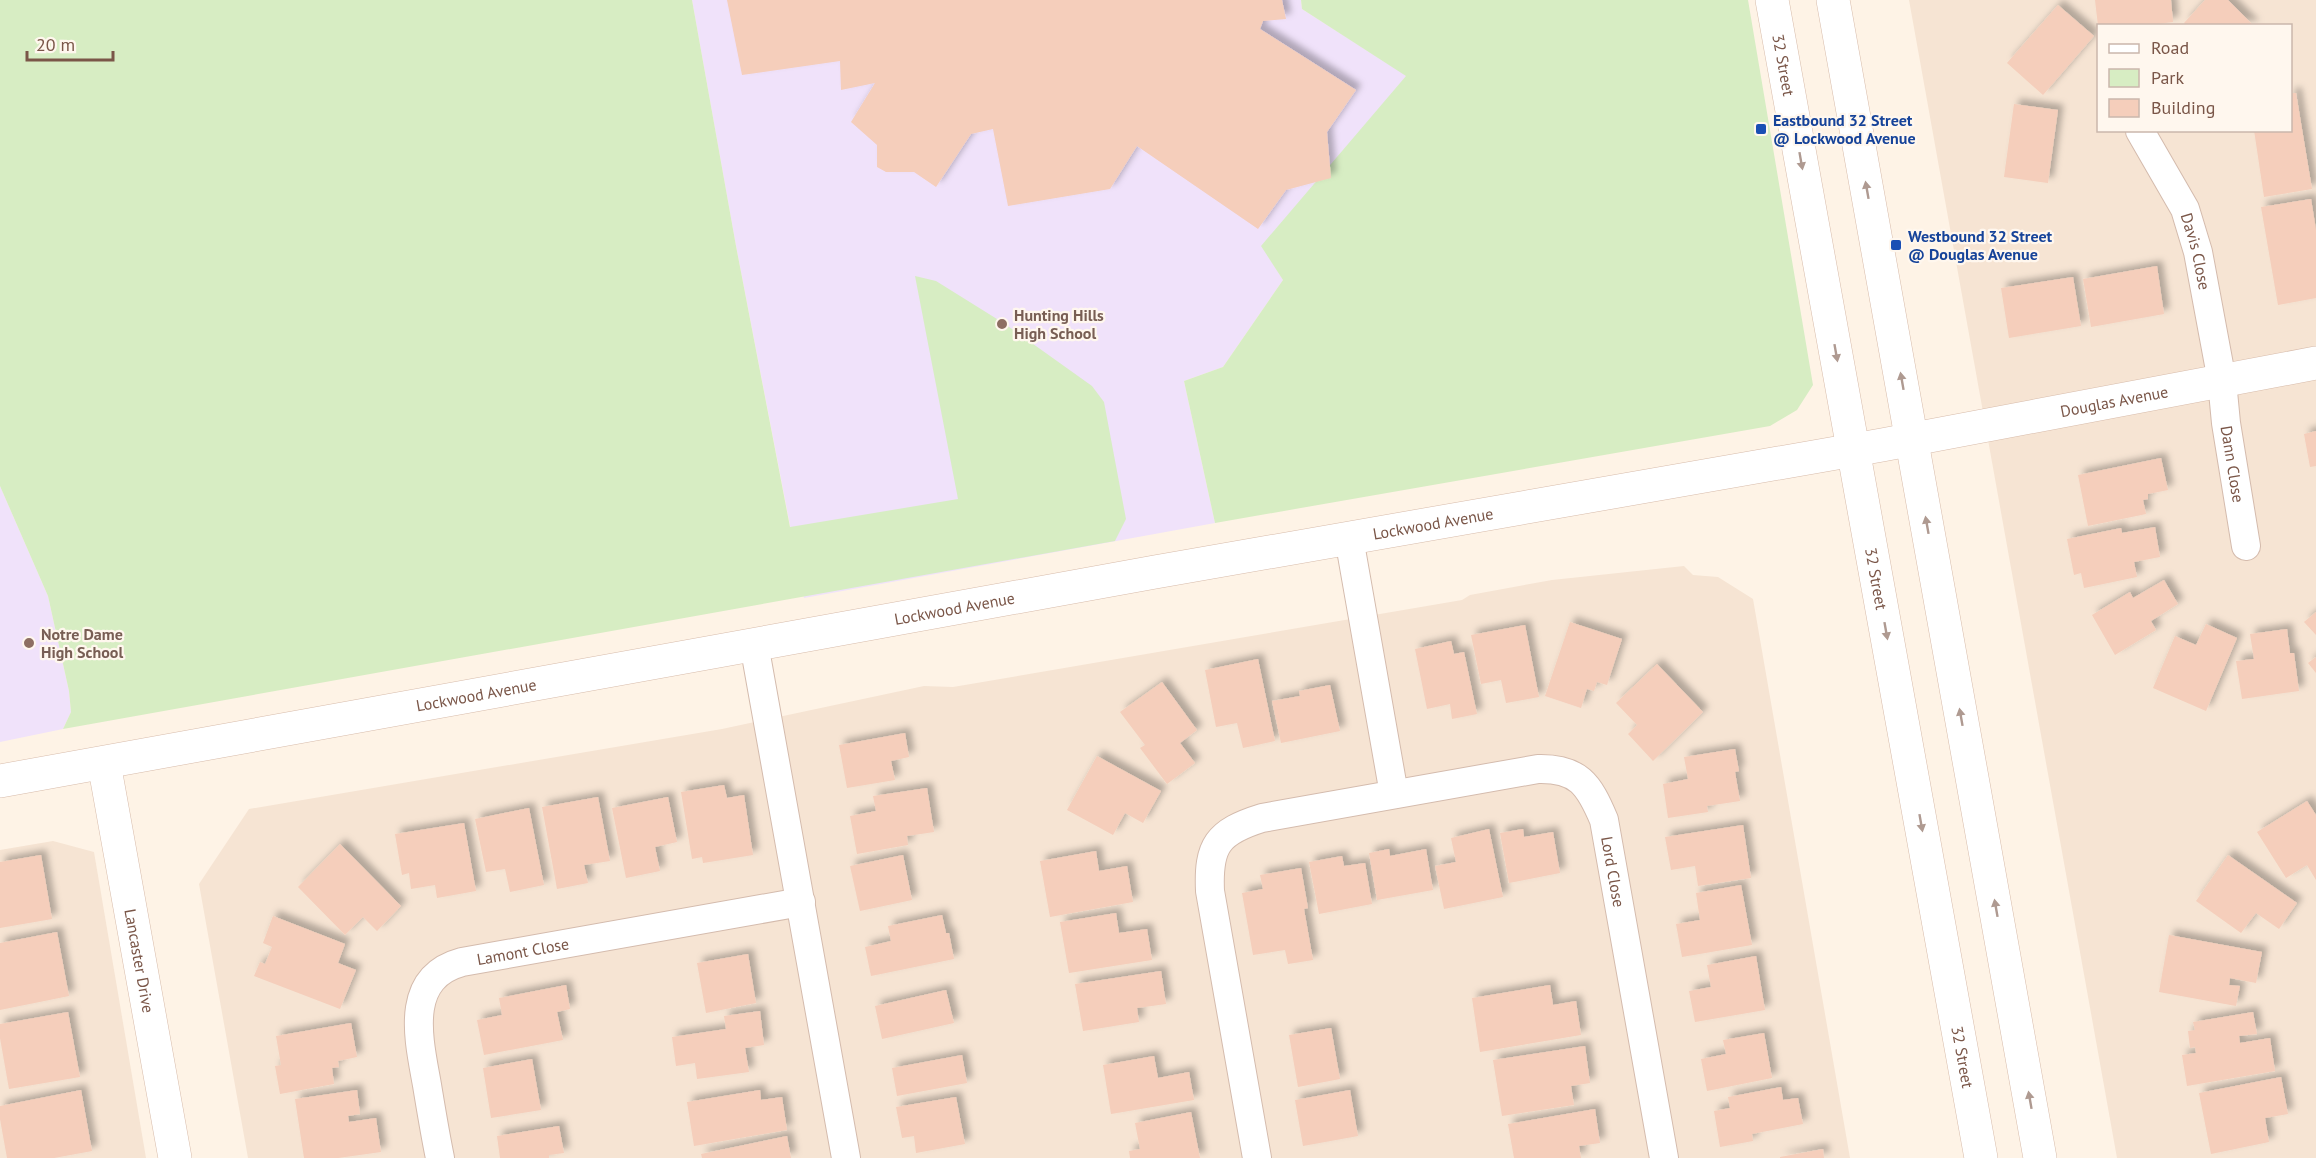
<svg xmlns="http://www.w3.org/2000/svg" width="2316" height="1158" viewBox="0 0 2316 1158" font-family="'PT Sans',sans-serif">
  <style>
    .residential { fill: #f6e4d3; fill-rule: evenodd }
    .education { fill: #f0e2fa }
    .green { fill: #d7edc3 }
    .building { fill: #f5cebb; filter: url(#shadow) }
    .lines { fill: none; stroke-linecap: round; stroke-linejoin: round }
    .street-casing { stroke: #d4bbad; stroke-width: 30 }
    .secondary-casing { stroke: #d7bbaa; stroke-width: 34 }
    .street { stroke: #fff; stroke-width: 28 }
    .secondary { stroke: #fff; stroke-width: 33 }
    .oneway { fill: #af9a91 }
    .transit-dot { fill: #1a4fb4; stroke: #fff7ee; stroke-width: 2 }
    .education-dot { fill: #8d6e63; stroke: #fff7ee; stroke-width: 2 }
    .labels { text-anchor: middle; stroke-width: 4.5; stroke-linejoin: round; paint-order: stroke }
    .street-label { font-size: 16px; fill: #7a5648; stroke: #fff7ee }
    .transit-label { font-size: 16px; font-weight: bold; fill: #164399; stroke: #fff7ee; text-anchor: start }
    .education-label { font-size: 16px; font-weight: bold; fill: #785e54; stroke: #fff7ee; text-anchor: start }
  </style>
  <defs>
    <filter id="shadow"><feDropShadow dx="5.5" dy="-5.5" stdDeviation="3" flood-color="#0004"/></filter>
  </defs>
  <rect width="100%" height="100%" fill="#fef3e6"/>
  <g class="residential">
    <path d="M1909,0h407v1158h-199zM2098,26h192v104h-192z"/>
    <polygon points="1684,566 1693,575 1718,577 1753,599 1850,1158 248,1158 199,884 249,809 722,729 924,686 953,687 1462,600 1470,595 1552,580"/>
    <polygon points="53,841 94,852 146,1158 0,1158 0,850"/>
  </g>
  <g class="education">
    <polygon points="692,0 1301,0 1302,9 1407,76 1262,246 1283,280 1223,367 1184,381 1215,523 804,598 736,246"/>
    <polygon points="0,486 48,596 69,691 71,712 63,729 0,742"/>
  </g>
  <g class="green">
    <polygon points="0,0 692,0 736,246 790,527 958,499 915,276 936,281 1005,324 1092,386 1104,402 1126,519 1115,541 63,729 71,712 69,691 48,596 0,486"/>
    <polygon points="1301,0 1748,0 1813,385 1797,410 1770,426 1215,523 1184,381 1223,367 1283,280 1261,246 1406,76 1302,9"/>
  </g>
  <g class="building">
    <polygon points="727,0 1282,0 1286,19 1263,21 1260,29 1356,90 1327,132 1331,178 1286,190 1258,229 1137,146 1110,189 1008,206 993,129 971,134 936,187 914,172 886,172 877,167 877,145 851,122 875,83 841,90 840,61 742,75"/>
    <polygon points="2095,0 2171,0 2173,22 2143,26 2098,26"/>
    <polygon points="2205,0 2228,0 2254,26 2187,26 2184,23"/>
    <polygon points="2058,5 2094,36 2043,95 2007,63"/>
    <polygon points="2290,93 2296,93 2312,189 2264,197 2254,130 2290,130"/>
    <polygon points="2014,104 2058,110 2048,183 2004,177"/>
    <polygon points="2311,199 2316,230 2316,298 2278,305 2261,207"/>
    <polygon points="2157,266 2164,314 2091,327 2083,279"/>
    <polygon points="2073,277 2081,326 2009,338 2001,288"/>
    <polygon points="2316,431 2316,466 2310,467 2304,434"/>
    <polygon points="2161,458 2168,490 2148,494 2148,499 2143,500 2146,514 2088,526 2078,475"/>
    <polygon points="2155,527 2160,557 2134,562 2137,577 2084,588 2081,573 2074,575 2067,539 2121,528 2122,533"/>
    <polygon points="2164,580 2178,604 2151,621 2156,630 2115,655 2092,615 2130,592 2133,598"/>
    <polygon points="2316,612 2316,635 2304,622"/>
    <polygon points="1570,622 1622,639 1607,685 1597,682 1594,691 1587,689 1581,708 1545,696"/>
    <polygon points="2206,624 2237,638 2206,711 2153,688 2175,636 2196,645"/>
    <polygon points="1525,625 1539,697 1506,703 1501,680 1481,684 1471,635"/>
    <polygon points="2287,629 2290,653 2294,653 2299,691 2242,699 2236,661 2254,659 2250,634"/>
    <polygon points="1451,641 1454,654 1464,652 1477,714 1452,719 1450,704 1427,709 1415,649"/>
    <polygon points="2316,657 2316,673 2308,663"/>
    <polygon points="1258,659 1275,741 1243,748 1237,723 1216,727 1205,670"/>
    <polygon points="1657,664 1703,712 1653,761 1628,734 1637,725 1616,703"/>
    <polygon points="1162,682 1197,730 1180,743 1195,763 1167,784 1140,748 1145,745 1120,712"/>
    <polygon points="1330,685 1340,731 1281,743 1272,701 1300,696 1299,691"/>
    <polygon points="905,733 909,757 891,761 895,780 847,788 839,745"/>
    <polygon points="1735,749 1739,771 1735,772 1740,801 1707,806 1708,812 1668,818 1663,784 1688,779 1684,757"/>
    <polygon points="1097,756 1161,791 1143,823 1125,813 1113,835 1067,810"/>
    <polygon points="724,785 727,798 744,795 753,855 703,863 702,857 692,859 681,792"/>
    <polygon points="927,788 934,832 907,836 908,845 857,854 850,816 876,811 873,796"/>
    <polygon points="598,797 610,861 584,865 588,883 557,889 542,807"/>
    <polygon points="668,797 677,842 655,847 660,871 626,878 612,808"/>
    <polygon points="2307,801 2316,815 2316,880 2307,865 2286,878 2257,832"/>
    <polygon points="529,808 544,885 510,892 505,869 486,872 475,819"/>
    <polygon points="464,823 476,891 437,898 435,885 411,889 409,873 402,875 395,834"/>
    <polygon points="1743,825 1751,878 1698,886 1695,866 1671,870 1665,837"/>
    <polygon points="1489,829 1503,897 1444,909 1435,866 1456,862 1451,838"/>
    <polygon points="1523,829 1524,837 1553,832 1560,873 1509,883 1500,833"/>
    <polygon points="340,844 401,906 377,931 363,917 345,935 298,887"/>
    <polygon points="1389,849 1390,856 1426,849 1433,890 1377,900 1369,853"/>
    <polygon points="1096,851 1099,871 1127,866 1133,902 1050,917 1040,861"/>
    <polygon points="41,855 52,919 0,928 0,862"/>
    <polygon points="903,855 912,900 860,911 850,866"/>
    <polygon points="2228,855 2297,903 2279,929 2256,913 2241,933 2196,901"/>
    <polygon points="1342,856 1344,866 1365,863 1372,904 1319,914 1309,862"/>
    <polygon points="1301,868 1308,908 1304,909 1313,960 1288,964 1285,950 1253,955 1242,893 1263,889 1260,875"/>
    <polygon points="1741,885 1752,945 1682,957 1676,924 1700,920 1696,893"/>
    <polygon points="1116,913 1119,933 1147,929 1152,960 1069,973 1060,922"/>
    <polygon points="942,915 946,933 949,933 954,959 871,976 865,947 891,941 888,926"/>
    <polygon points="273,916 345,944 338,963 356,970 340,1009 254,976 260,962 265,964 272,947 263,943"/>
    <polygon points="57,932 69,996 0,1010 0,943"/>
    <polygon points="2169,935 2262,952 2256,983 2230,978 2229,985 2240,986 2236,1006 2159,992"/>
    <polygon points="748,954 756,1003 706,1013 697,963"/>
    <polygon points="1756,956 1765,1010 1695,1022 1689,991 1711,987 1707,965"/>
    <polygon points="1161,971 1166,1004 1137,1008 1139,1022 1083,1031 1075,984"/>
    <polygon points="566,985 570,1009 557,1012 563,1040 484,1055 477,1020 502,1015 499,998"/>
    <polygon points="1550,985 1553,1005 1576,1001 1581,1035 1480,1052 1472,998"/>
    <polygon points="946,990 954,1023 882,1039 875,1006"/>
    <polygon points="760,1011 764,1045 745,1048 749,1072 697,1079 695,1063 676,1066 672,1037 726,1029 724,1016"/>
    <polygon points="68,1012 80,1077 9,1089 0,1038 0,1024"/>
    <polygon points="2253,1012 2257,1034 2239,1036 2240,1043 2270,1038 2275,1071 2187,1086 2182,1055 2196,1053 2195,1047 2190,1048 2188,1031 2195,1030 2193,1022"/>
    <polygon points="351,1023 357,1057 338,1061 339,1067 332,1068 334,1084 280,1094 275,1066 281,1065 276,1036"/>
    <polygon points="1331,1028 1340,1079 1298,1087 1289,1035"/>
    <polygon points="1764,1033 1772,1078 1707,1091 1701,1059 1726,1054 1723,1040"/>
    <polygon points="1585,1046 1590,1083 1571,1086 1574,1105 1502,1116 1493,1060"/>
    <polygon points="962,1055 967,1083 897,1096 892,1068"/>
    <polygon points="1154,1056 1158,1078 1189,1072 1194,1100 1111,1114 1103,1065"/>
    <polygon points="532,1059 541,1110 491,1118 483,1068"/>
    <polygon points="2281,1077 2288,1114 2265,1118 2269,1142 2211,1154 2199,1093"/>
    <polygon points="1781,1087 1783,1100 1798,1098 1803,1124 1752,1134 1753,1141 1720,1147 1714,1111 1730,1108 1728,1097"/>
    <polygon points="81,1090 92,1151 54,1158 7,1158 0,1119 0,1106"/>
    <polygon points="357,1090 360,1114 348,1116 349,1122 376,1118 381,1152 338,1158 304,1158 295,1099"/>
    <polygon points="760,1090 761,1100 782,1097 787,1130 694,1146 687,1102"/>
    <polygon points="1350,1090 1358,1136 1303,1146 1295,1100"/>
    <polygon points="956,1097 965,1144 916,1153 914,1136 902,1138 896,1107"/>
    <polygon points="1595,1109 1600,1143 1579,1146 1581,1158 1514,1158 1508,1124"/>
    <polygon points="1191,1112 1200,1158 1130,1158 1129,1151 1140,1149 1135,1123"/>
    <polygon points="559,1126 564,1153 549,1155 549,1158 500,1158 497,1136"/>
    <polygon points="787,1136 791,1158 702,1158 701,1154"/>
    <polygon points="1823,1149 1824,1158 1780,1158 1780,1157"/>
  </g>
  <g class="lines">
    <defs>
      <g id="street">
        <path id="s1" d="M2140,131l45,78 13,43 24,129 4,42 20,123"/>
        <polyline points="1349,538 1394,794"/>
        <polyline points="754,644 846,1158"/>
        <path id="s2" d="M440,1158c-5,-24 -9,-49 -13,-73 -8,-45 -24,-107 35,-123l339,-60"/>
        <path id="s3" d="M1257,1158l-47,-267c-2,-45 7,-59 52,-73l276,-49c40,-1 51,15 66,51l60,338"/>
      </g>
      <g id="secondary">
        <path id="s4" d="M1772,0l209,1158"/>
        <polyline points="1833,0 2040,1158"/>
        <path id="s5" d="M104,763l71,395"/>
        <path id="s6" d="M0,781l1155,-209 727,-127 434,-82"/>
      </g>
    </defs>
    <use href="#street" class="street-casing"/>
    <use href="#secondary" class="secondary-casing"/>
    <use href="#street" class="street"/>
    <use href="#secondary" class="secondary"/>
  </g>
  <defs><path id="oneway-solid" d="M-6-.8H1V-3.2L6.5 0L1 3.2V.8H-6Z" transform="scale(1.5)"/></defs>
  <g class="oneway">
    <use href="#oneway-solid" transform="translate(1801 161) rotate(80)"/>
    <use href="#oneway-solid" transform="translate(1867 190) rotate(-100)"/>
    <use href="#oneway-solid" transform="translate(1836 353) rotate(80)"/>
    <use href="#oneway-solid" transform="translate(1902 381) rotate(-100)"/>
    <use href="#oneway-solid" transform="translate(1927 525) rotate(-100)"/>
    <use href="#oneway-solid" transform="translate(1886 631) rotate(80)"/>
    <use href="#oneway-solid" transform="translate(1961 717) rotate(-100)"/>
    <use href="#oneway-solid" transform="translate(1921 823) rotate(80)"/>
    <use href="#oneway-solid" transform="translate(1996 908) rotate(-100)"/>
    <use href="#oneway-solid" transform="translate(2030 1100) rotate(-100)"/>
  </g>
  <g class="transit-dot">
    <rect x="1755" y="123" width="12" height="12" rx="3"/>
    <rect x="1890" y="239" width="12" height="12" rx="3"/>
  </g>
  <g class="education-dot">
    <circle cx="1002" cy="324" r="6"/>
    <circle cx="29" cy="643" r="6"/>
  </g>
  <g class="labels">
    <g class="street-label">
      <text dy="6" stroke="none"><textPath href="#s4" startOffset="66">32 Street</textPath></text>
      <text dy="6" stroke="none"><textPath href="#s1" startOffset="134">Davis Close</textPath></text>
      <text dy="6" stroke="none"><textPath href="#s6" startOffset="2148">Douglas Avenue</textPath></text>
      <text dy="6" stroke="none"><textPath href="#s1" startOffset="350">Dann Close</textPath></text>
      <text dy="6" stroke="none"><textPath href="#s6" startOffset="1456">Lockwood Avenue</textPath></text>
      <text dy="6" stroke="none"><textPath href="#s4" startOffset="588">32 Street</textPath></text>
      <text dy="6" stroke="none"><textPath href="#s6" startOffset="970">Lockwood Avenue</textPath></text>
      <text dy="6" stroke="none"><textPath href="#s6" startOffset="484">Lockwood Avenue</textPath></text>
      <text dy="6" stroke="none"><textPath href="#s3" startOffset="796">Lord Close</textPath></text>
      <text dy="6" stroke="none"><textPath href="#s2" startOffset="280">Lamont Close</textPath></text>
      <text dy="6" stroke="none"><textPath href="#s5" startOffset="201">Lancaster Drive</textPath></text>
      <text dy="6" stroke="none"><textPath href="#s4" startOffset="1074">32 Street</textPath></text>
    </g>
    <g class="transit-label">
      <text x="1773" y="126">Eastbound 32 Street<tspan x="1773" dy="18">@ Lockwood Avenue</tspan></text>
      <text x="1908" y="242">Westbound 32 Street<tspan x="1908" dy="18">@ Douglas Avenue</tspan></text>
    </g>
    <g class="education-label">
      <text x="1014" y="321">Hunting Hills<tspan x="1014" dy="18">High School</tspan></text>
      <text x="41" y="640">Notre Dame<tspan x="41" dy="18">High School</tspan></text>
    </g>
  </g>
  <rect x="2097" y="24" width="195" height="108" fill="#fff7ee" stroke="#cab7ac" stroke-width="1.5"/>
  <rect x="2109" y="44" width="30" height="9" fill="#ffffff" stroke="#cab7ac" stroke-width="1.5"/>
  <text x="2151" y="54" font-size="18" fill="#7a5648">Road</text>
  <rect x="2109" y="69" width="30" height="18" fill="#d7edc3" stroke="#cab7ac" stroke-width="1.5"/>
  <text x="2151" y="84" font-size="18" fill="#7a5648">Park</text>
  <rect x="2109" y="99" width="30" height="18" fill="#f5cebb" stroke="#cab7ac" stroke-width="1.5"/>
  <text x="2151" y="114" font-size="18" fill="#7a5648">Building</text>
  <path d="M27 51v9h86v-9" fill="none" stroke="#7a5648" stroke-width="3"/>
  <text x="36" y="51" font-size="18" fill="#7a5648" stroke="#fff7ee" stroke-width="4.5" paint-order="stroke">20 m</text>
</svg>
